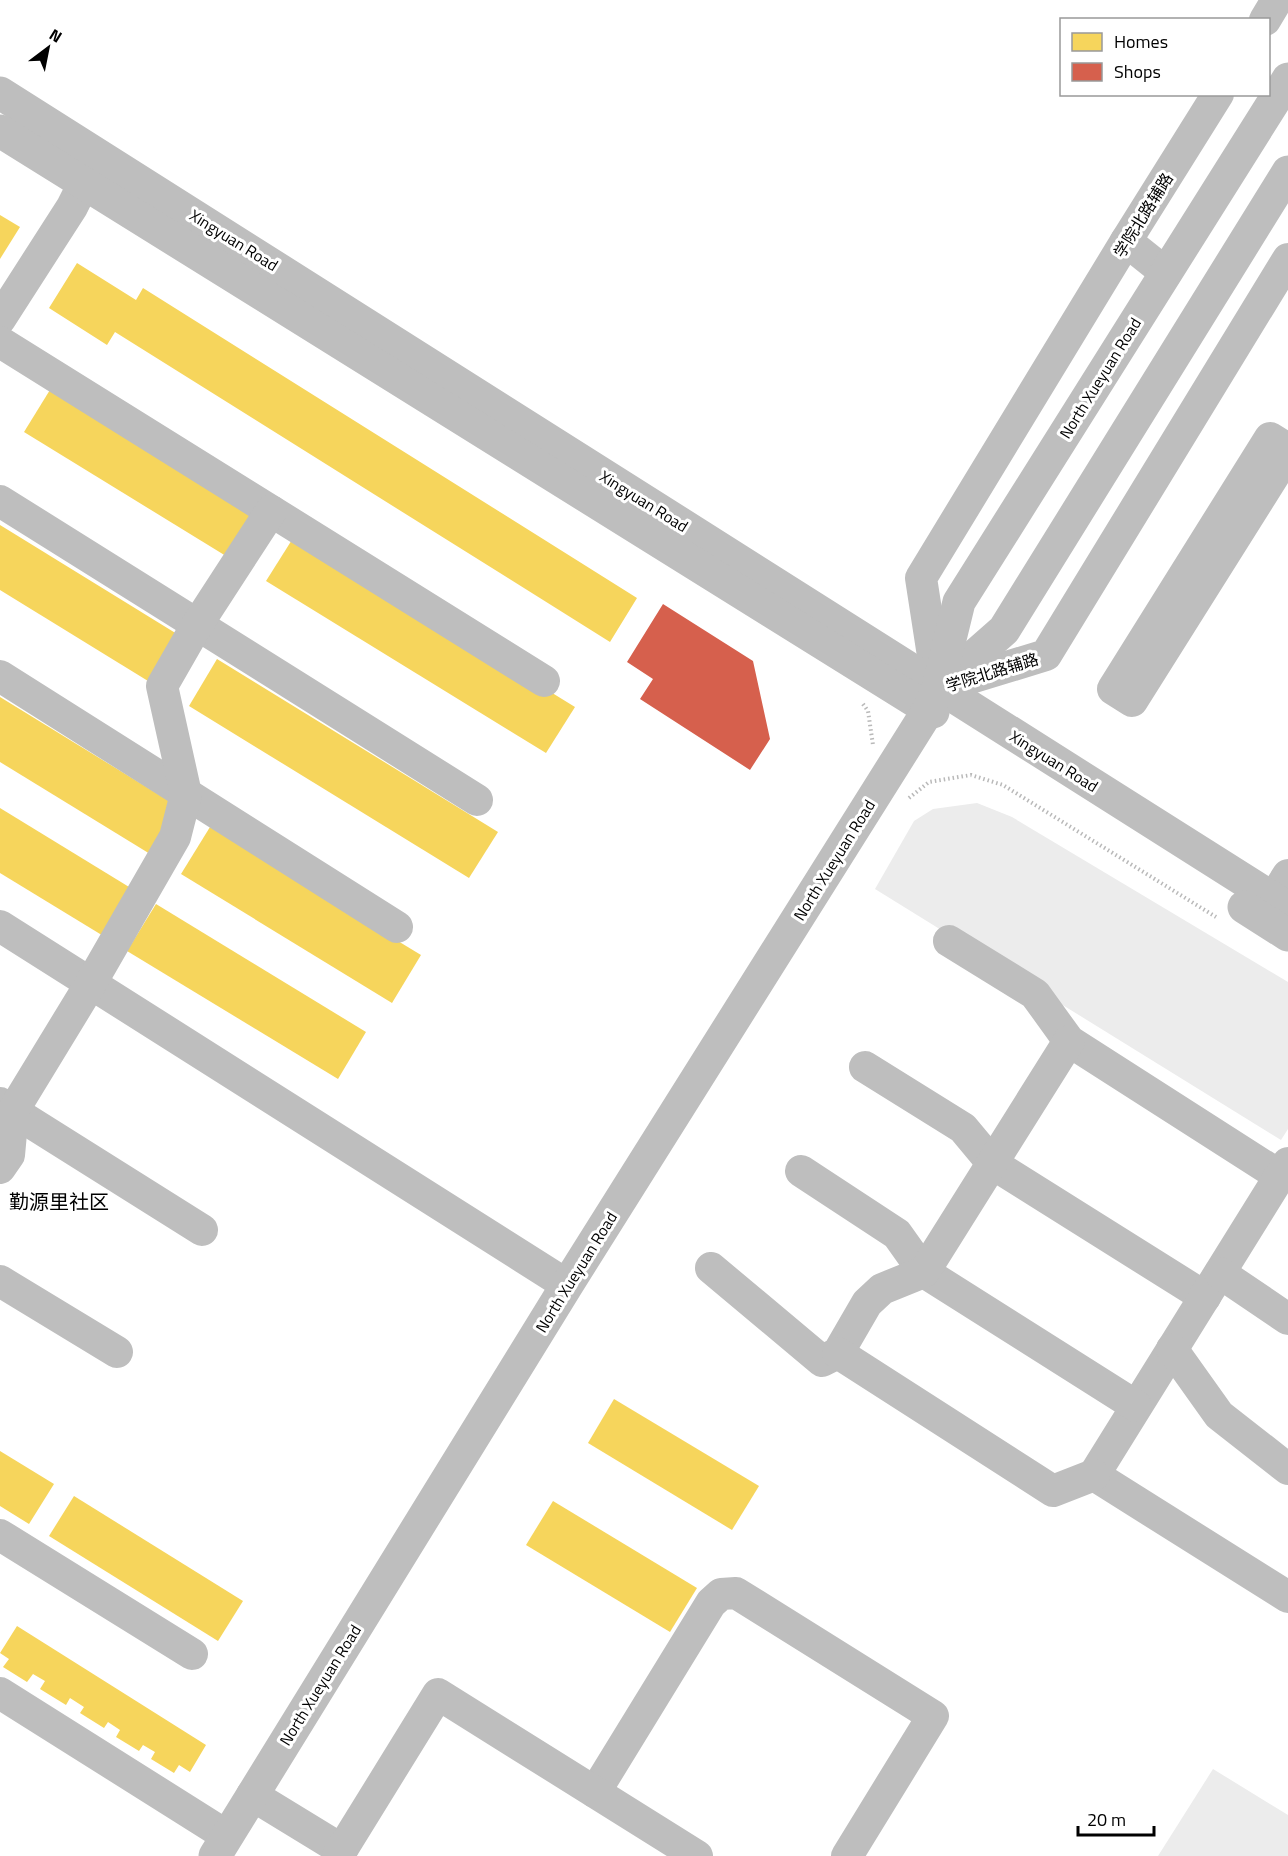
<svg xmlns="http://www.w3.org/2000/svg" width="1288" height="1856" viewBox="0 0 1288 1856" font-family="'Titillium Web','Noto Sans SC',sans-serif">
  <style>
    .green { fill: #ececec }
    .homes { fill: #f6d55c }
    .shops { fill: #d6604d }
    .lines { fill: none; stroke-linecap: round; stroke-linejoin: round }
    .path { stroke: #b9b9b9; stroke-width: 4; stroke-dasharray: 1.5 3; stroke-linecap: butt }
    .minor { stroke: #bebebe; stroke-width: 32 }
    .major { stroke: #bebebe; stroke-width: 33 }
    .labels { text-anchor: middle; stroke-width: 6; stroke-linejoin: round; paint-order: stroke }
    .street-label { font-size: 16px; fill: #000; stroke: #fff }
    .quarter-label { font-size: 20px; fill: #000; stroke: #fff }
  </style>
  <rect width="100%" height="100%" fill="#fff"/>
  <g class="green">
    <polygon points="977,803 1012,817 1288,982 1288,1129 1281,1140 875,889 914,821 933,809"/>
    <polygon points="1213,1769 1288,1815 1288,1856 1158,1856"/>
  </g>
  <g class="homes">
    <polygon points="0,215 20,227 0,259"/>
    <polygon points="77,263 136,300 143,288 637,598 610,642 115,332 107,345 49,308"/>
    <polygon points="53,385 268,518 239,564 24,432"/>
    <polygon points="0,525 190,642 161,689 0,590"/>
    <polygon points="295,535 575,707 546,753 266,581"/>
    <polygon points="217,659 498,832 469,878 189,706"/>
    <polygon points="0,697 184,810 155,857 0,762"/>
    <polygon points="0,808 134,890 105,937 0,873"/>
    <polygon points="210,827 421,955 392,1003 181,874"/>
    <polygon points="156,904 366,1032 338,1079 127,951"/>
    <polygon points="614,1399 759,1486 732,1530 588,1443"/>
    <polygon points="0,1451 54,1484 29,1524 0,1506"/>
    <polygon points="74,1496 243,1601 218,1641 49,1536"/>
    <polygon points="553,1501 697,1588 670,1632 526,1545"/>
    <polygon points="17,1626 206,1745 190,1772 179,1765 174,1773 151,1759 155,1752 143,1745 139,1751 116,1737 120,1730 108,1722 104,1728 80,1713 84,1707 70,1698 66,1705 40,1689 45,1681 33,1674 27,1682 3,1667 9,1659 0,1653"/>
  </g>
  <polygon class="shops" points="663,604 753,661 770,739 750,770 640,699 653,679 627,662"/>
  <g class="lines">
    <g class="path">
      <polyline points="863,704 868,711 873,745"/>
      <polyline points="909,798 929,782 971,775 1003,785 1216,917"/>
    </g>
    <g class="minor">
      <polyline points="1265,20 1277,0"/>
      <polyline points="1218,94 1126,241 921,578 938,688 1046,655 1288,259"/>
      <polyline points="1126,241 1166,273"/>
      <polyline points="0,319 72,207 84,183"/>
      <polyline points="0,342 544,681"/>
      <polyline points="1288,449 1270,438 1113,689 1132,701 1288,453"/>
      <polyline points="0,501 477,800"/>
      <polyline points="0,676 397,927"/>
      <polyline points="1273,899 1288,875"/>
      <polyline points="0,926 567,1285"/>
      <polyline points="949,941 1035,994 1069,1041 1280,1176"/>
      <polyline points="865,1067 963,1128 993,1164 1205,1297"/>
      <polyline points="0,1103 202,1230"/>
      <polyline points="1288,1163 1094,1475 1288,1597"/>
      <polyline points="0,1168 9,1155 13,1111 91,983 175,837 186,794 162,686 197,625 271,511"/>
      <polyline points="801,1171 897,1234 924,1272 1136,1406"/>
      <polyline points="711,1268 822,1361 838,1353 867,1303 882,1289 924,1272 1069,1041"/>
      <polyline points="1220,1273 1288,1319"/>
      <polyline points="0,1281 117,1352"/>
      <polyline points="1172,1349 1219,1415 1288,1469"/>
      <polyline points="838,1353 1053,1491 1094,1475"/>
      <polyline points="0,1535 192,1654"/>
      <polyline points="0,1693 227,1836"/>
      <polyline points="595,1792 711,1603 721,1594 736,1593 933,1716 847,1856"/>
      <polyline points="252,1795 342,1850"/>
      <polyline points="338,1856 438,1694 697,1856"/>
    </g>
    <g class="major">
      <polyline points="0,93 1288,908"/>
      <polyline points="0,131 933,712"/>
      <polyline points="938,688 1004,630 1288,172"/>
      <polyline points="1244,907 1288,935"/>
      <polyline points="215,1856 567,1285 929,709 938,688 959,602 1288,79"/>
    </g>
  </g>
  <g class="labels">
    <g class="street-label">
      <text transform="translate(1143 215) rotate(-58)" y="6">学院北路辅路</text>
      <text transform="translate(234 240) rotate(32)" y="6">Xingyuan Road</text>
      <text transform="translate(1100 378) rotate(-58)" y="6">North Xueyuan Road</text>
      <text transform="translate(644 501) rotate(32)" y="6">Xingyuan Road</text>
      <text transform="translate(992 672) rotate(-17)" y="6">学院北路辅路</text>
      <text transform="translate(1054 761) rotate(32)" y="6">Xingyuan Road</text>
      <text transform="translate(834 860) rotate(-58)" y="6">North Xueyuan Road</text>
      <text transform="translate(576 1272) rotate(-58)" y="6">North Xueyuan Road</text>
      <text transform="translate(320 1685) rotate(-58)" y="6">North Xueyuan Road</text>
    </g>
    <g class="quarter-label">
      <text x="59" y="1209">勤源里社区</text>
    </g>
  </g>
  <rect x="1060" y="18" width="210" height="78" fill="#ffffff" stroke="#999999" stroke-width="1.5"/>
  <rect x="1072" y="33" width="30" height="18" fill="#f6d55c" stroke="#999999" stroke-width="1.5"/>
  <text x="1114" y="48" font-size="18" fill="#000000">Homes</text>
  <rect x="1072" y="63" width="30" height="18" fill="#d6604d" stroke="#999999" stroke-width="1.5"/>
  <text x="1114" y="78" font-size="18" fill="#000000">Shops</text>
  <g transform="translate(48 48) rotate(32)" stroke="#ffffff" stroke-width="4.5" paint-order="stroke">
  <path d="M0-4.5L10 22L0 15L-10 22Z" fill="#000000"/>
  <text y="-9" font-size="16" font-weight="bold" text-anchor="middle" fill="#000000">N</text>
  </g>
  <path d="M1078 1826v9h76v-9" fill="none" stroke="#000000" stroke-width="3"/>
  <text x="1087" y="1826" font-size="18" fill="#000000" stroke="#ffffff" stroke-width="4.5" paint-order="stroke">20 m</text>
</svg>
